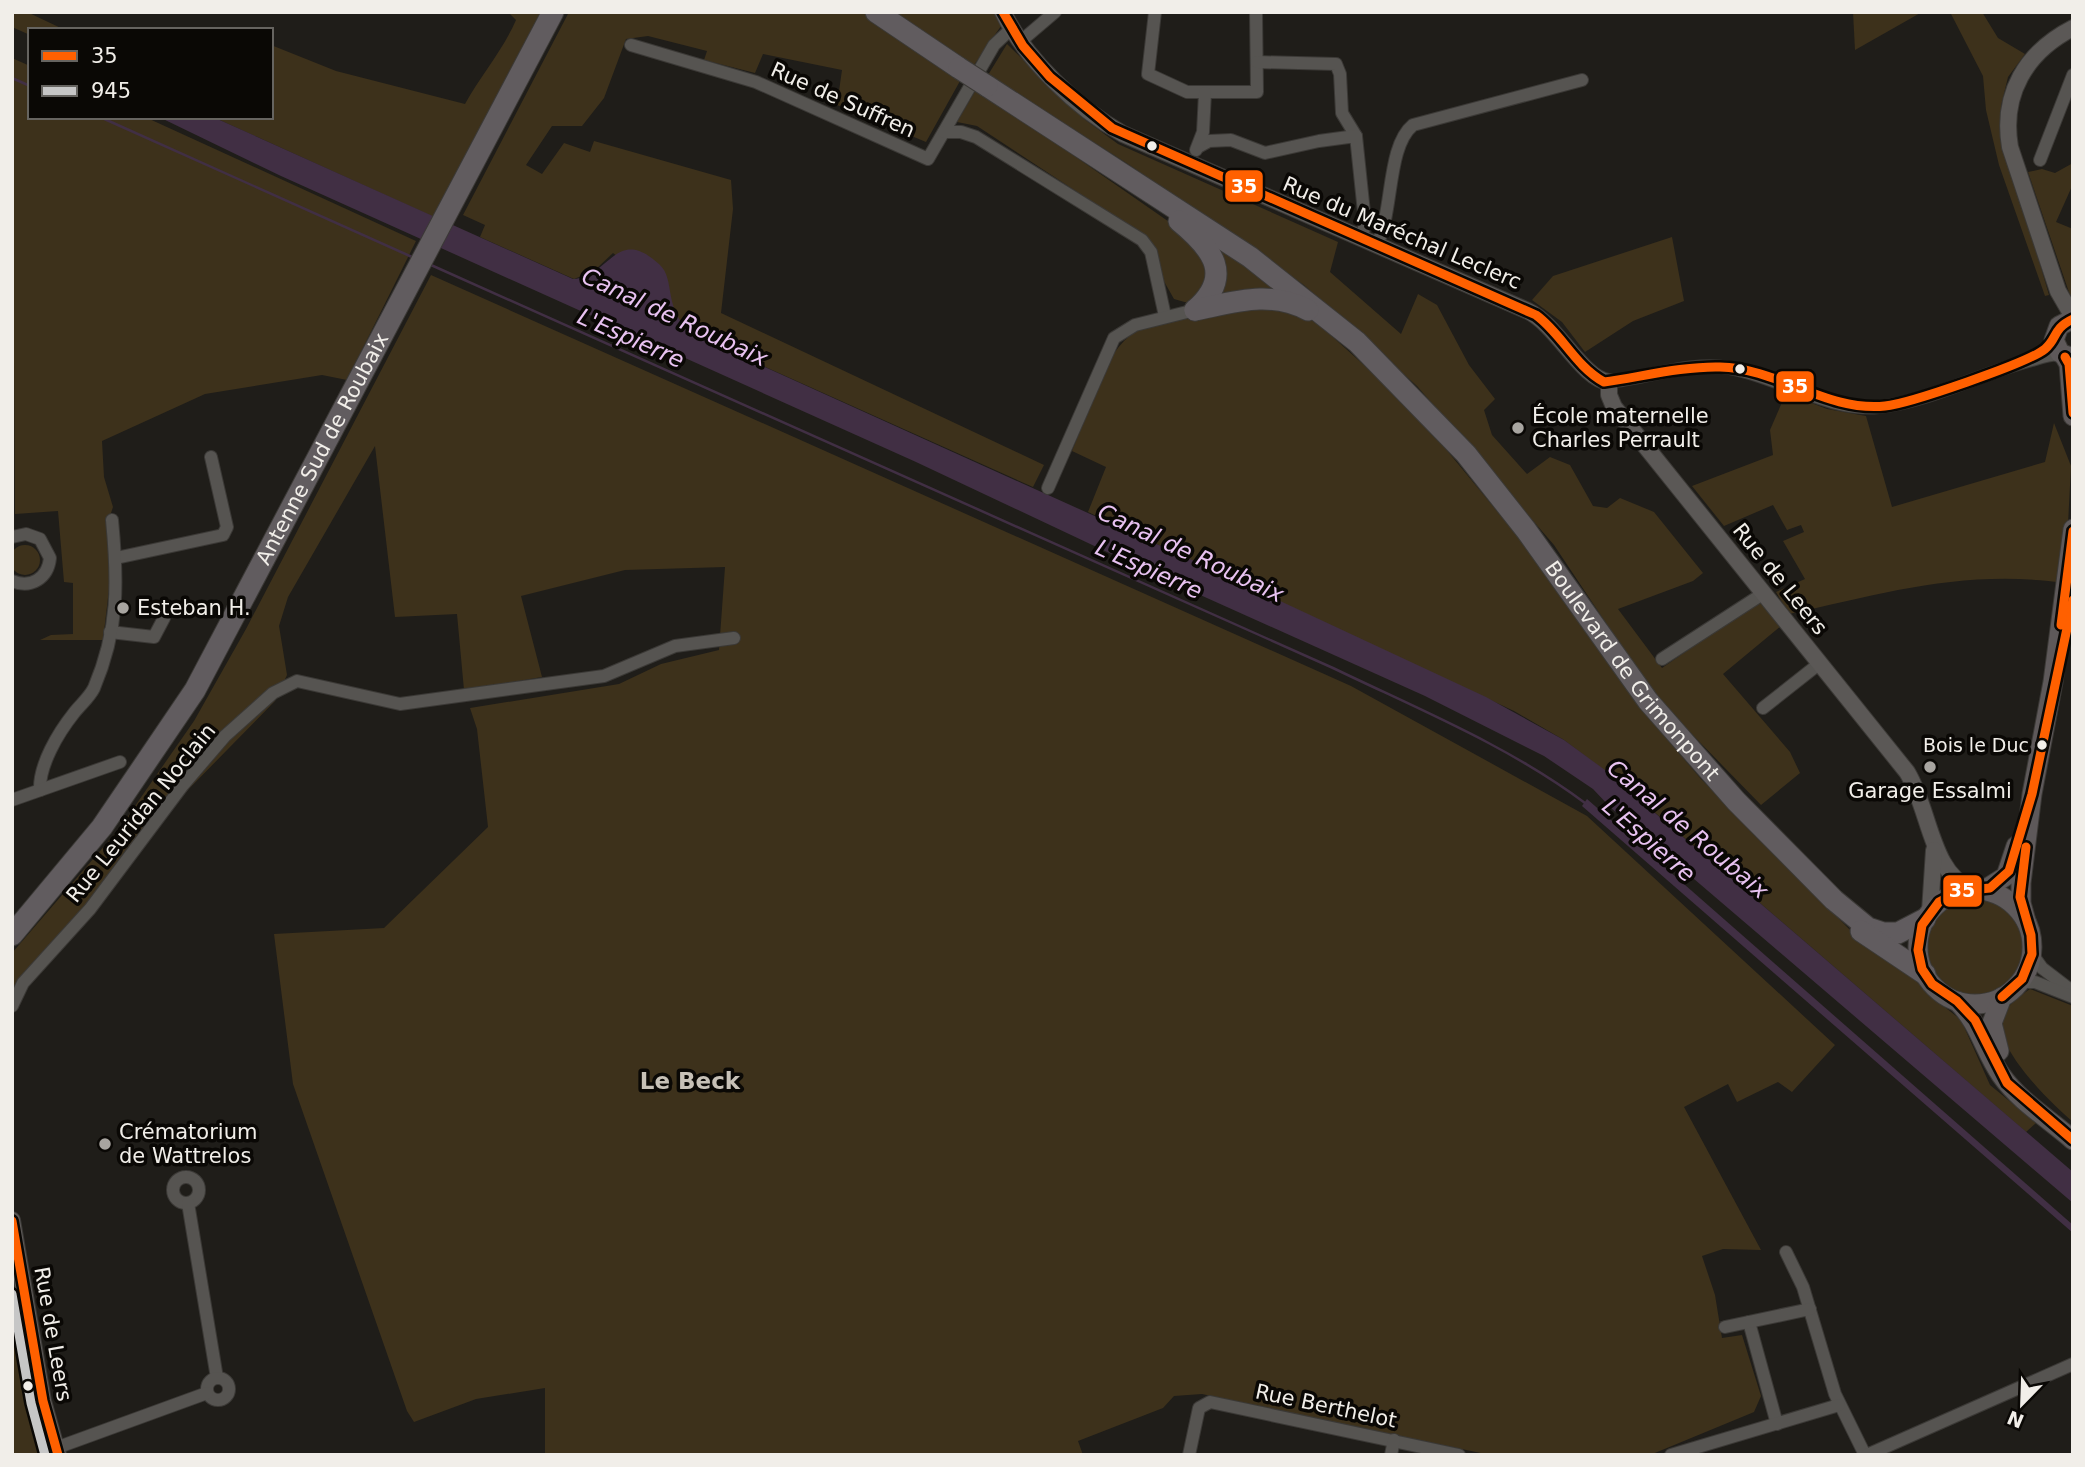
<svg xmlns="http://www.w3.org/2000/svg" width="2085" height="1467" viewBox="0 0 2085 1467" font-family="'DejaVu Sans',sans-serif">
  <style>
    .green { fill: #3d311b }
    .water { fill: #412f44 }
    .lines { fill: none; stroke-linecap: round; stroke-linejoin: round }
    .stream { stroke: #412f44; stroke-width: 2.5 }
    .street-casing { stroke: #3b3936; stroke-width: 14 }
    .secondary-casing { stroke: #3b3936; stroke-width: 18 }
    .primary-casing { stroke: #3b3936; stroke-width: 21 }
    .highway-casing { stroke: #3b3936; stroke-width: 23 }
    .street { stroke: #565451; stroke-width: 12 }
    .secondary { stroke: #5b5856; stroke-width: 16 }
    .primary { stroke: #5e595a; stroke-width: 19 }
    .highway { stroke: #615c5f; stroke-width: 21 }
    .highway-bridge-casing { stroke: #3b3936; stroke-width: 23; stroke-linecap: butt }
    .highway-bridge { stroke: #615c5f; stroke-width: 21 }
    .bus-1-casing { stroke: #0a0805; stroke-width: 14 }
    .bus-2-casing { stroke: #0a0805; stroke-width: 14 }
    .bus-1 { stroke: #ff6000; stroke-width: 9 }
    .bus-2 { stroke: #c6c6c6; stroke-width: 9 }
    .bus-dot { fill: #f1eee9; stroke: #0a0805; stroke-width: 2.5 }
    .poi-dot { fill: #a8a5a0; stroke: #0a0805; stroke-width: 2.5 }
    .labels { text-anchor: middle; stroke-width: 7; stroke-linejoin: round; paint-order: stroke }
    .bus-label { font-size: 19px; fill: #f1eee9; stroke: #0a0805; text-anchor: end }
    .street-label { font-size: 21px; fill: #f1eee9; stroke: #0a0805 }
    .poi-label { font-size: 21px; fill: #f1eee9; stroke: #0a0805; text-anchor: start }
    .water-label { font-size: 23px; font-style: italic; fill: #e8c2f1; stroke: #0a0805 }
    .neighbourhood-label { font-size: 23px; font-weight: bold; fill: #c7c1b7; stroke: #0a0805 }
    .line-badge { stroke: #0a0805; stroke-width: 2.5 }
    .badge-label { font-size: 19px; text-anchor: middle; font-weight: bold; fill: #fff }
  </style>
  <rect width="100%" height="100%" fill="#1f1d19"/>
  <g class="green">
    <polygon points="12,12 27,12 65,30 30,30 30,35 12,27"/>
    <path d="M508,12h36l-108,206 -223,-101h58v-72l65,26 129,33c16,-29 38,-54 51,-84z"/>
    <polygon points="569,12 862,12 960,81 926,142 837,105 842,70 763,54 755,73 704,60 707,51 648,36 626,39 604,98 582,126 552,126 526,165 542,174 564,143 590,152 594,141 731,180 733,209 721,313 1044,465 1033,487 694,335 677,319 669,295 613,253 594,271 574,279 480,237 485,225 463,215"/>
    <polygon points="892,12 996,12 1001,26 974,65"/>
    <polygon points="1853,12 1922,12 1855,50"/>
    <polygon points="1950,12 1982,12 1998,38 2025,54 2008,77 2001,106 2002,134 2049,295 2045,296 1999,165 1986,110 1983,76"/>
    <polygon points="1007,44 1084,119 1118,144 1338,242 1330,272 1401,334 1418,294 1437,305 1469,365 1495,399 1484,410 1492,435 1527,474 1550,457 1570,465 1593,506 1607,508 1620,498 1654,512 1703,573 1693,581 1618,609 1662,668 1759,601 1781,626 1723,674 1790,752 1800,773 1761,805 1682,724 1646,683 1554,545 1417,386 1304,285 1128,164 988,75"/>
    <polygon points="12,58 30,66 30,117 145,117 416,241 347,380 322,375 205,394 102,441 104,477 113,507 107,525 110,581 103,640 40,640 51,635 73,634 73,583 64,582 58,511 15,514"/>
    <polygon points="977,88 1175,226 1196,244 1210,280 1188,303 1174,299 1135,230 977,126 957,122"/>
    <polygon points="2073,163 2073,184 2056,222 2073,229 2073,304 2028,172 2042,169 2055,173"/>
    <polygon points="1207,236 1281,289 1220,300"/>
    <polygon points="1672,237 1684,301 1633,321 1585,352 1562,322 1532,300 1553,276"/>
    <polygon points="431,275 1351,686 1587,816 1835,1045 1792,1092 1778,1082 1737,1102 1728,1084 1684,1107 1761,1250 1723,1249 1702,1256 1715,1295 1722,1338 1742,1335 1761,1396 1754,1412 1650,1455 1490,1455 1202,1394 1174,1396 1163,1408 1078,1441 1083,1455 545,1455 545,1388 476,1399 414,1422 407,1411 293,1084 274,934 384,928 488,827 477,729 470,708 619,684 661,664 719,650 725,567 625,570 521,596 542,677 464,690 457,614 395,617 375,446 288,597 279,626 287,675 275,701 131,848 93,896 12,988 12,953 119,829 194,721 246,629"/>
    <path d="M1258,302l47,10 80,72 55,58 94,114 115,162 52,61 151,153 66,48 13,16 30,24 29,65 46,38 -10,9 -410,-353 -52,-39 -50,-29 -426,-199 18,-45 -34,-16c17,-40 28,-96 65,-121z"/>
    <path d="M1786,393l41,16 39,7 26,91 153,-45 9,-39 17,43 -6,117c-101,-14 -179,10 -276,31l-13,-22 29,-13 -22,-38 21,-9 -3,-7 -14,5 -14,-25 -49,21 -32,-40 81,-31 -3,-25z"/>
    <circle cx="25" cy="560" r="15"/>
    <circle cx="1975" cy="947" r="51"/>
    <path d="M2030,989l43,17v116c-21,-18 -83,-77 -70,-106 4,-11 18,-21 27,-27z"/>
    <polygon points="12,1289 29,1396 46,1455 12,1455"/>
  </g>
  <g class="water">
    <path d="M159,117h54l360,162c37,-2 43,-54 86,-15 18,16 2,45 35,71l498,225 294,137 78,43 41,30 468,402v31l-462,-395 -18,-19 -49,-33 -119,-60 -267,-120 -242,-114 -635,-286z"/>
    <polygon points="1587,799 2073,1225 2073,1233 1582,806"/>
  </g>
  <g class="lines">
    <g class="stream">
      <polyline points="12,78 30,86"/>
      <polyline points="100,117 412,257"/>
      <path d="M431,265l902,403c85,41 176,78 252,135"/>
    </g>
    <defs>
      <g id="street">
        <polyline points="1155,12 1148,74 1187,92 1257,92 1256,12"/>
        <polyline points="1021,41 1055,12"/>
        <polyline points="631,45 756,82 928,159 994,45 1012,28"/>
        <polyline points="1257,62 1336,64 1340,74 1342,113 1356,136"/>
        <polyline points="944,132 961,132 976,137 1142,240 1151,252 1165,316"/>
        <polyline points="1198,147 1209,141 1231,140 1265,153 1319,141 1356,136 1365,222 1362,240"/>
        <polyline points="1196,150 1203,132 1205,93"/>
        <polyline points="2040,160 2073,75"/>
        <path d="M1376,246c18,-32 10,-99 37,-121l169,-45"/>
        <path d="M1609,382c39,-4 81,-21 121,-14 50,9 98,44 149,39 52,-6 102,-34 153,-47 10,-3 20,-7 31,-5"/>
        <polyline points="1048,488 1114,338 1135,325 1195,310"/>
        <path d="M12,537l14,-3 14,5 10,19c-2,20 -19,31 -38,23"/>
        <polyline points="116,558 223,535 227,527 211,457"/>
        <polyline points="110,632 154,637 164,618"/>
        <polyline points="1662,659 1764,593"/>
        <polyline points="1763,708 1820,663"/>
        <path d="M40,790c-1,-25 18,-57 34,-77 6,-8 15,-15 20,-25 25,-59 24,-106 18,-168"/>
        <polyline points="12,800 120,762"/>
        <polyline points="2032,954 2042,968 2072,991"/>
        <polyline points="2020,982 2035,982 2073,997"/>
        <polyline points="12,1006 23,983 90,909 183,785 225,736 273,693 297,681 400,704 604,676 675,646 734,638"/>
        <circle cx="186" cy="1190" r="13"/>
        <polyline points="188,1203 217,1378"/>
        <polyline points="1786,1252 1803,1287 1835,1394 1865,1455"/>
        <polyline points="1749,1322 1777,1424"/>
        <polyline points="1725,1327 1810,1309"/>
        <circle cx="218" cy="1389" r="11"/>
        <polyline points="56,1448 207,1393"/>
        <polyline points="1189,1455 1199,1408 1210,1402 1459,1455"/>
        <polyline points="1391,1455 1394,1440"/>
        <polyline points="1671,1455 1839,1405"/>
        <polyline points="1867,1455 2073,1364"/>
      </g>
      <g id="secondary">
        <path d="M1003,12c22,47 75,97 120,122l405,177c29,14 55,69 81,71v13l5,12 293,365c23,37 24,103 65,117"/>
        <path d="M2073,28c-47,24 -72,66 -63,119l48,144 15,26"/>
        <polyline points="1930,911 1934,850"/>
        <polyline points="12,1220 43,1401 58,1455"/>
      </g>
      <g id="primary">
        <polyline points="2073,319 2059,326 2054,340 2060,353 2073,358"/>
        <polyline points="2065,357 2069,364 2073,416"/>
        <circle cx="1975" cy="947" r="57"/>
        <polyline points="1984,890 2006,876 2016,846"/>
        <polyline points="2026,921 2021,903 2021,883 2032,794 2053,682 2073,529"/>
        <path d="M1957,1001c22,22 27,49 44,74 18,26 48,44 72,65"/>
        <polyline points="1999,1051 1992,1023 2002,997"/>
      </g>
      <g id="highway">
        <polyline points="876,12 959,68"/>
        <path id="s1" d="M987,86l263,171 107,85 109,112 60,76 122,171 88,100 98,99 34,28 15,5h15l27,-14"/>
        <path d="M1179,221c34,28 55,55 16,89"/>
        <path d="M1195,310c40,-8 75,-20 113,0"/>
        <polyline points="1861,931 1925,974"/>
        <path id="s2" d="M12,935l90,-108 93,-137 358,-678"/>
      </g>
    </defs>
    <use href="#street" class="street-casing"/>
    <use href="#secondary" class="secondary-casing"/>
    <use href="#primary" class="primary-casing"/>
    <use href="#highway" class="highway-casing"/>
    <use href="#street" class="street"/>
    <use href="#secondary" class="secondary"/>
    <use href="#primary" class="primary"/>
    <use href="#highway" class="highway"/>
    <defs>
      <polyline id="highway-bridge" points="959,68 987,86"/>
    </defs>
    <use href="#highway-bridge" class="highway-bridge-casing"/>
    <use href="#highway-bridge" class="highway-bridge"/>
    <defs>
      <g id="bus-1">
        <path d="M1003,12l20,34 27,31 62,51 424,187c26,19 39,51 68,67 36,-5 80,-16 116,-15 58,1 106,45 165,39 23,-2 143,-43 160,-57 13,-11 7,-20 28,-30"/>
        <polyline points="2065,357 2069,364 2073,413"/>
        <polyline points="2073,600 2032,794 2009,871 1990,888 1960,891 1939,902 1922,925 1918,950 1922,969 1932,984 1957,1001 1975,1020 2007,1083 2073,1140"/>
        <polyline points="2061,625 2073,531"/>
        <polyline points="2002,997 2022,979 2032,954 2031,935 2020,897 2026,847"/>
        <polyline points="12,1221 43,1401 58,1455"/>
      </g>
      <polyline id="bus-2" points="12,1294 31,1403 45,1455"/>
    </defs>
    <use href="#bus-1" class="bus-1-casing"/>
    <use href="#bus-2" class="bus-2-casing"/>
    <use href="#bus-1" class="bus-1"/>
    <use href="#bus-2" class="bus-2"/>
  </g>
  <g class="bus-dot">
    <circle cx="1152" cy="146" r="6"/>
    <circle cx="1740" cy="369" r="6"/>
    <circle cx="2042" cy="745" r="6"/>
    <circle cx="28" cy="1386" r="6"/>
  </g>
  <g class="poi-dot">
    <circle cx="1518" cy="428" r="7"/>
    <circle cx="123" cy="608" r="7"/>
    <circle cx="1930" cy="767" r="7"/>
    <circle cx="105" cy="1144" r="7"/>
  </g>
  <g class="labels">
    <g class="bus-label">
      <text x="2029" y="752">Bois le Duc</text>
    </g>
    <g class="street-label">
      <text transform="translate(843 100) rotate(24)" y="7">Rue de Suffren</text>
      <text transform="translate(1402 233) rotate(23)" y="7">Rue du Maréchal Leclerc</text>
      <text dy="7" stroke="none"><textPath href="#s2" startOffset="579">Antenne Sud de Roubaix</textPath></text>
      <text transform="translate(1780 579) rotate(51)" y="7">Rue de Leers</text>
      <text dy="7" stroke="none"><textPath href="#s1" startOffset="880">Boulevard de Grimonpont</textPath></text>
      <text transform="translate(141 813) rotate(-51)" y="7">Rue Leuridan Noclain</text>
      <text transform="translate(53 1334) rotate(80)" y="7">Rue de Leers</text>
      <text transform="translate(1326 1406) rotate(12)" y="7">Rue Berthelot</text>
    </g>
    <g class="poi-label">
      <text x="1532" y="423">École maternelle<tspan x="1532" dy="24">Charles Perrault</tspan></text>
      <text x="137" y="615">Esteban H.</text>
      <text x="1930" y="798" text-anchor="middle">Garage Essalmi</text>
      <text x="119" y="1139">Crématorium<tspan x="119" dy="24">de Wattrelos</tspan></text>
    </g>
    <g class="water-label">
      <text transform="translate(675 317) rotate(25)" y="8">Canal de Roubaix</text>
      <text transform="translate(631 338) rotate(24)" y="8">L'Espierre</text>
      <text transform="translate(1191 553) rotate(25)" y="8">Canal de Roubaix</text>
      <text transform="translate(1149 569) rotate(24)" y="8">L'Espierre</text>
      <text transform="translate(1688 829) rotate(40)" y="8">Canal de Roubaix</text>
      <text transform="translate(1649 840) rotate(41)" y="8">L'Espierre</text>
    </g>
    <g class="neighbourhood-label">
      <text x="690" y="1089">Le Beck</text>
    </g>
  </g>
  <g class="line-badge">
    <rect x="1224" y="169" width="40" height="34" rx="7" fill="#ff6000"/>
    <rect x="1775" y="370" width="40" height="33" rx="7" fill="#ff6000"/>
    <rect x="1942" y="874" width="41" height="34" rx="7" fill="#ff6000"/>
  </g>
  <g class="badge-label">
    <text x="1244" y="193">35</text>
    <text x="1795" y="393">35</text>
    <text x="1962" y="897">35</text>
  </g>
  <rect width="2085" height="1467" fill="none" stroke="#f1eee9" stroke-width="28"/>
  <rect x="28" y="28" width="245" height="91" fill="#0a0805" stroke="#666460" stroke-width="2"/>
  <rect x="42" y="51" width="35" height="10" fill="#ff6000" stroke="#666460" stroke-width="2"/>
  <text x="91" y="63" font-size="21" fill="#f1eee9">35</text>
  <rect x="42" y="86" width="35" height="10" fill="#c6c6c6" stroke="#666460" stroke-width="2"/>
  <text x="91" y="98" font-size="21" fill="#f1eee9">945</text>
  <g transform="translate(2022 1404) rotate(203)" stroke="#0a0805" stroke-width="5" paint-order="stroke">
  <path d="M0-5L12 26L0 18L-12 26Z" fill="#f1eee9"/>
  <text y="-10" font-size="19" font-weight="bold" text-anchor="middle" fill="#f1eee9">N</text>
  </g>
</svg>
